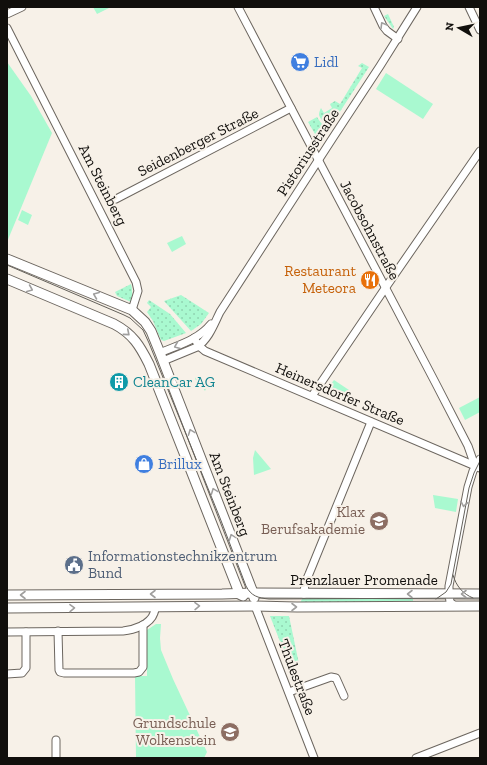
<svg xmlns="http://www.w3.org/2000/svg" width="487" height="765" viewBox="0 0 487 765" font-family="'Zilla Slab',serif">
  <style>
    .grass { fill: url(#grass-dots) }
    .green { fill: #a9f9d0 }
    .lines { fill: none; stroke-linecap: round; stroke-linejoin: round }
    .minor-casing { stroke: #6c665f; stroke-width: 9 }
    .major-casing { stroke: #6c665f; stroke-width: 11 }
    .minor { stroke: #fff; stroke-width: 7 }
    .major { stroke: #fff; stroke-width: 9 }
    .tram { stroke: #64615b; stroke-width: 1 }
    .oneway { stroke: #a09f9e }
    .labels { text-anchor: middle; stroke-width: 4; stroke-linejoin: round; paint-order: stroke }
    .shop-label { font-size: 15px; fill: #366cbe; stroke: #f7f1e8; text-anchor: start }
    .street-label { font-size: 15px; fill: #110f0c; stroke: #f7f1e8 }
    .food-label { font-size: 15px; fill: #c56008; stroke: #f7f1e8; text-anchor: end }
    .culture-label { font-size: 15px; fill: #0d838f; stroke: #f7f1e8; text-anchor: start }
    .education-label { font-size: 15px; fill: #785e54; stroke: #f7f1e8; text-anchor: end }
    .service-label { font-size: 15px; fill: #4e5e75; stroke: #f7f1e8; text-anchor: start }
  </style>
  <defs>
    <pattern id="grass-dots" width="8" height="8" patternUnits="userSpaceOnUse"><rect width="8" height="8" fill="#a9f9d0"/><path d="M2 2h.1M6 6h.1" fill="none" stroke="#90d4b1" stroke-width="1.8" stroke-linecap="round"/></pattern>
  </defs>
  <rect width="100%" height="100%" fill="#f7f1e8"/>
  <g class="grass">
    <polygon points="388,14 394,27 393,29 384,16"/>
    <path d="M362,63l7,4 -39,60c-4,-2 -10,-8 -11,-12 0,-3 1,-5 2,-7l3,5 8,-5 -2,-4 5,-3 5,3 22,-36 -4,-2z"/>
    <path d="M317,117c3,5 6,9 12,11l-4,7 -10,-1 -7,-12z"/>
    <path d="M131,284c2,6 1,12 0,18l-14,-6 -2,-4z"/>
    <polygon points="181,295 209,313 201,324 191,331 164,301"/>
    <polygon points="149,300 170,314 186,333 164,341 161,340 153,321 147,312 151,307 147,303"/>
    <polygon points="303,597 413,597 413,602 300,603"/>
    <polygon points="270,616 289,616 299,664 290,667"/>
  </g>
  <g class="green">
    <polygon points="93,7 111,7 97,14"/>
    <polygon points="7,62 31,96 52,133 7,242"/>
    <polygon points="386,73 433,104 423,119 376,89"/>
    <polygon points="22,210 32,215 28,225 18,220"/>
    <polygon points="182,236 186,244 172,252 167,243"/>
    <polygon points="196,377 209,382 205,391 203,388 199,385 197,381 195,379"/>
    <polygon points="334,380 349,390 344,402 324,393"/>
    <polygon points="480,397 480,412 465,420 459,408"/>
    <polygon points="255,450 271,469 254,475 253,458"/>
    <polygon points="433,495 458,499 456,512 435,508"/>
    <polygon points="156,624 161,624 160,638 161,650 173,679 207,752 204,758 136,758 135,676 147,676 147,630"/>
  </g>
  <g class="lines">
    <defs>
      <g id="minor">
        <polyline points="238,7 435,382 468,446 475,466"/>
        <polyline points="374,7 383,26 387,31 398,39"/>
        <polyline points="469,7 480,30"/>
        <polyline points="7,14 22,7"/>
        <polyline points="7,28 136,282 138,291 132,310"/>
        <polyline points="116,199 291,108"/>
        <polyline points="194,338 199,346 205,351 480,468"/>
        <path d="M160,353c18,-8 38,-13 51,-29"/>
        <path d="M163,361l34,-14c12,-8 17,-23 23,-35l114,-176 46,-70 37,-59"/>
        <polyline points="312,396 386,287 480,151"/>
        <polyline points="304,594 305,583 309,574 371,422"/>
        <polyline points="255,606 314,758"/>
        <polyline points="455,606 450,602 449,594 449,586 468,487 473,471 480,459"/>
        <polyline points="58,631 59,670 60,672 64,673 134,673 139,672 143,667 143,625"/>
        <path d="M7,632l116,-1c10,-1 27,-6 31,-18 1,-2 1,-4 1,-6"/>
        <polyline points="7,674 22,673 26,668 26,632"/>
        <polyline points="289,692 331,677 336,678 344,696"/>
        <polyline points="56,740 56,758"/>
        <polyline points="416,758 480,733"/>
      </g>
      <g id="major">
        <polyline points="7,259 132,310 145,322 151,331 160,353 252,590 254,598"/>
        <path d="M7,279l107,45c19,10 26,22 35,40l89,226 1,4 4,2"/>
        <polyline points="7,595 222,594 254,593 480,594"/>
        <polyline points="7,608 255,606 297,607 480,606"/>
      </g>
    </defs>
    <use href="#minor" class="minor-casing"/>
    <use href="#major" class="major-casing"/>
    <use href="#minor" class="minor"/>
    <use href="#major" class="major"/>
    <g class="tram">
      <path d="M7,265l117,50 6,3 13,12 6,13 71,175 26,68c5,10 12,12 23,13l211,-1"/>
      <path d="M453,575c3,11 10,19 20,23"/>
      <polyline points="436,599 446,592 451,584 469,488 474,473 480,461"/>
    </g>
  </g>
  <defs><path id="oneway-chevron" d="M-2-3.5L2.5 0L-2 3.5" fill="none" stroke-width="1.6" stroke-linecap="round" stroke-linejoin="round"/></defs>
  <g class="oneway">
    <use href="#oneway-chevron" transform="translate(383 25) rotate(-121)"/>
    <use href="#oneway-chevron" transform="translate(30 289) rotate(23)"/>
    <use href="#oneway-chevron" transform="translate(96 295) rotate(-158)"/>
    <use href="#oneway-chevron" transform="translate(127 333) rotate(40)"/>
    <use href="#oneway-chevron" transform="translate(177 346) rotate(157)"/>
    <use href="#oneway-chevron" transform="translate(191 432) rotate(-111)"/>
    <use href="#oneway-chevron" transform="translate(214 491) rotate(-111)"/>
    <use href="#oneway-chevron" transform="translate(464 504) rotate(101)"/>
    <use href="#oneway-chevron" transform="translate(232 537) rotate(-111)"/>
    <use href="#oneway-chevron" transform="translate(153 594) rotate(180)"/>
    <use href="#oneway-chevron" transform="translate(410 594) rotate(-180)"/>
    <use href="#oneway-chevron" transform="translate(464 594) rotate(180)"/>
    <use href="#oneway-chevron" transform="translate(23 595) rotate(180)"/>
    <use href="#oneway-chevron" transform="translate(197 606) rotate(-1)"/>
    <use href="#oneway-chevron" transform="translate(294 607)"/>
    <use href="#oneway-chevron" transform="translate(72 608) rotate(-1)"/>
  </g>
  <defs>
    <symbol id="supermarket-disc" viewBox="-11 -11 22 22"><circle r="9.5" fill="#3f7fe0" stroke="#f7f1e8"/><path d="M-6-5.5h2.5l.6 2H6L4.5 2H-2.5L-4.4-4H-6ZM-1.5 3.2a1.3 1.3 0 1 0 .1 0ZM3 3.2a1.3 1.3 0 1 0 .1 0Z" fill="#fff"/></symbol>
    <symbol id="restaurant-disc" viewBox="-11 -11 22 22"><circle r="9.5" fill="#e8710a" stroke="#f7f1e8"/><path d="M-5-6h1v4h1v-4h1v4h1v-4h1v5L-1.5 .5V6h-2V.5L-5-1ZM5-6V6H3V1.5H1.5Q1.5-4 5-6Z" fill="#fff"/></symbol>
    <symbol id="building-disc" viewBox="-11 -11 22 22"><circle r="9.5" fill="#0f9aa8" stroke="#f7f1e8"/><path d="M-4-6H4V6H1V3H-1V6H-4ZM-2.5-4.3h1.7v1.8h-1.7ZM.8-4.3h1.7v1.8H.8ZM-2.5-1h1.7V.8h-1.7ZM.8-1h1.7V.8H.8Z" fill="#fff"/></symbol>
    <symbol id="shop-disc" viewBox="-11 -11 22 22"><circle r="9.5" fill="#3f7fe0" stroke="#f7f1e8"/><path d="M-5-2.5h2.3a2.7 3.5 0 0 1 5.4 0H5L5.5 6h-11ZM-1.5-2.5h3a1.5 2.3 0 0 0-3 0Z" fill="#fff"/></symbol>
    <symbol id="university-disc" viewBox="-11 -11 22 22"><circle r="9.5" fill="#8d6e63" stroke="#f7f1e8"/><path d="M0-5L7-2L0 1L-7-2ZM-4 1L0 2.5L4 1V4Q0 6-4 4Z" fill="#fff"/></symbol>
    <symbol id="civic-disc" viewBox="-11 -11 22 22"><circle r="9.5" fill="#5c6f8a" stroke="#f7f1e8"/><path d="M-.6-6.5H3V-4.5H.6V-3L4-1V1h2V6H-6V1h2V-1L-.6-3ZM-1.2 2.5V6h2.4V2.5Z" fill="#fff"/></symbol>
    <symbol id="school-disc" viewBox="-11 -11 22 22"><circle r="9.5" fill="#8d6e63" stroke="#f7f1e8"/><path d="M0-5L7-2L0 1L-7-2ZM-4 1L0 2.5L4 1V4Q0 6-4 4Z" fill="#fff"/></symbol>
  </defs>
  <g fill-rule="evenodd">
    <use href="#supermarket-disc" x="289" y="51" width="22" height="22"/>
    <use href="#restaurant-disc" x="359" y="269" width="22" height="22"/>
    <use href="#building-disc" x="108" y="371" width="22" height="22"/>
    <use href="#shop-disc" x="133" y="453" width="22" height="22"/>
    <use href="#university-disc" x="368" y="510" width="22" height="22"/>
    <use href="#civic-disc" x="63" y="554" width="22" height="22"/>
    <use href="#school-disc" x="219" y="721" width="22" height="22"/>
  </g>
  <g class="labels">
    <g class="shop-label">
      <text x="314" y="67">Lidl</text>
      <text x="158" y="469">Brillux</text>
    </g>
    <g class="street-label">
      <text transform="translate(198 142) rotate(-27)" y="5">Seidenberger Straße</text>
      <text transform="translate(308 152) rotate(-57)" y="5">Pistoriusstraße</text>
      <text transform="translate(103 185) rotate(63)" y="5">Am Steinberg</text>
      <text transform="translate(370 230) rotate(62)" y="5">Jacobsohnstraße</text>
      <text transform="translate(340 394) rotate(23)" y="5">Heinersdorfer Straße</text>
      <text transform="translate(230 494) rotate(69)" y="5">Am Steinberg</text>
      <text x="364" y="585">Prenzlauer Promenade</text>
      <text transform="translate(297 677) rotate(69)" y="5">Thulestraße</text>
    </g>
    <g class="food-label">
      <text x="356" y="276">Restaurant<tspan x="356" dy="17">Meteora</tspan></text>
    </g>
    <g class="culture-label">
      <text x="133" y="387">CleanCar AG</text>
    </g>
    <g class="education-label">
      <text x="365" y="517">Klax<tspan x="365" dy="17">Berufsakademie</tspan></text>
      <text x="216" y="728">Grundschule<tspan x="216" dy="17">Wolkenstein</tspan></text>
    </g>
    <g class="service-label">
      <text x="88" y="561">Informationstechnikzentrum<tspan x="88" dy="17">Bund</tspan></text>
    </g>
  </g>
  <rect width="487" height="765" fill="none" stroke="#110f0c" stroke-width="16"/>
  <g transform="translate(459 28) rotate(279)" stroke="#f7f1e8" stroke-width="3" paint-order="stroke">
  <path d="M0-3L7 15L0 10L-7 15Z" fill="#110f0c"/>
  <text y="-6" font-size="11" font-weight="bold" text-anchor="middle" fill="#110f0c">N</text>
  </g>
</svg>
